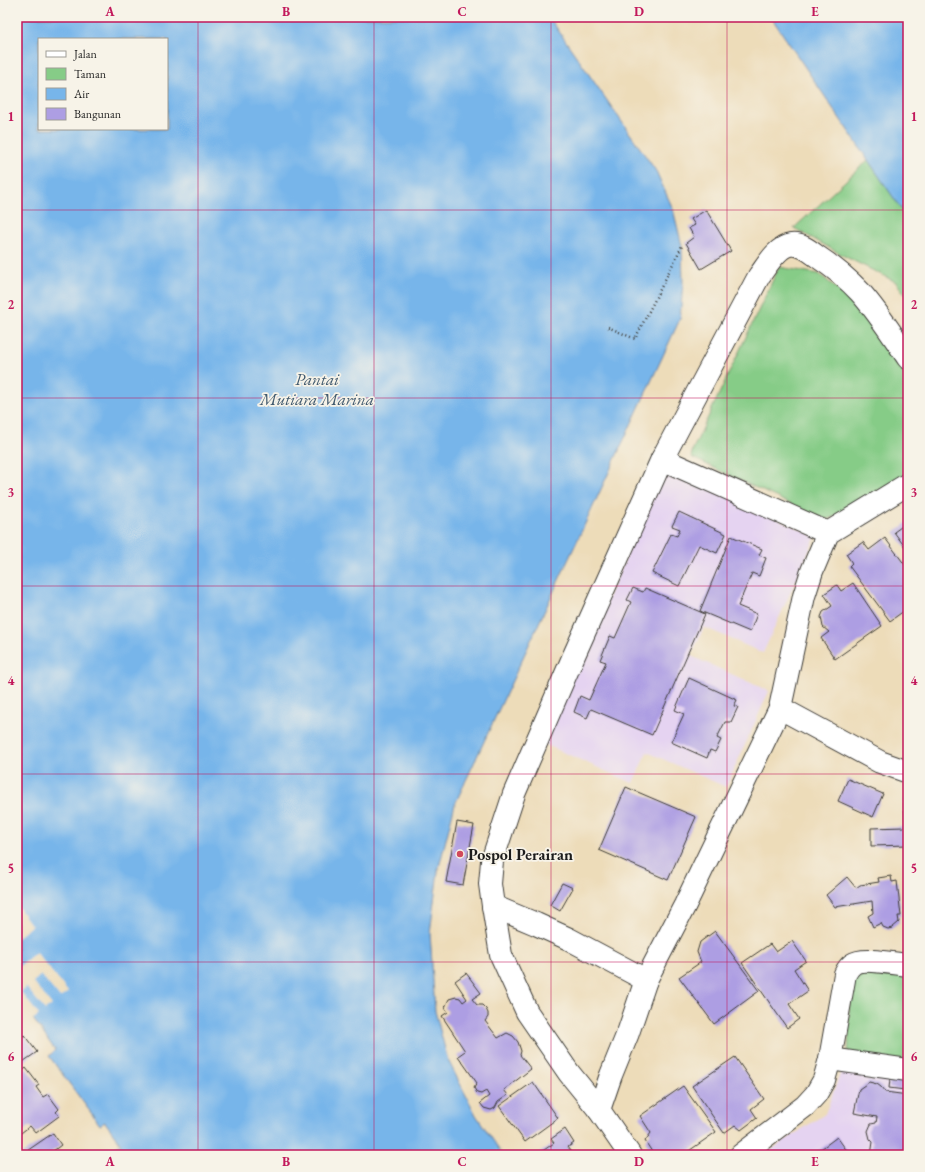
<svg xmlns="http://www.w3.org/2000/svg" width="925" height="1172" viewBox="0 0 925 1172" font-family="'EB Garamond',serif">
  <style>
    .built { fill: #e5d3f1 }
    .green { fill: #86cc87; stroke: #517452 }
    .water { fill: #77b5ea; stroke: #4a6883; fill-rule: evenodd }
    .pier { fill: #eddcb9 }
    .building { fill: #ad9ee3 }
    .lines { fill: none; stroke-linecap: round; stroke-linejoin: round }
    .street-casing { stroke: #3b3934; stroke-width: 24 }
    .path { stroke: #3b3934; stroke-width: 2.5; stroke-dasharray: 1 3; stroke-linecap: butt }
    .street { stroke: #fff; stroke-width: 22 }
    .grid { fill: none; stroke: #c2185b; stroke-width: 1; stroke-opacity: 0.55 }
    .poi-dot { fill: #d1495b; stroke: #f7f3e8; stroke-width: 1.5 }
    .labels { text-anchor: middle; stroke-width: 3.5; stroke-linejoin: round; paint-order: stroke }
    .poi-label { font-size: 16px; font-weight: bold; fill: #1c1c1c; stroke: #f7f3e8; text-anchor: start }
    .water-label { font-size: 17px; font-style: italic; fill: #40596e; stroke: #f7f3e8 }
    .neatline { fill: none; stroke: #c2185b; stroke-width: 1.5 }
    .grid-label { font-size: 13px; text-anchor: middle; font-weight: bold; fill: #c2185b }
  </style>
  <rect width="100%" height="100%" fill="#f7f3e8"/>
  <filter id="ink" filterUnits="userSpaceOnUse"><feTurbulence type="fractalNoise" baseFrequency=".025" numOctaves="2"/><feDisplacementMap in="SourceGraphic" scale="8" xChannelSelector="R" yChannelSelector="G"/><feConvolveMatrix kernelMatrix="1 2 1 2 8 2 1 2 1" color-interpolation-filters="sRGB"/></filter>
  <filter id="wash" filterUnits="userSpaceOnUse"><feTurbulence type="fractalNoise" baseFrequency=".012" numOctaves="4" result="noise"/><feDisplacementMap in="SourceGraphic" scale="16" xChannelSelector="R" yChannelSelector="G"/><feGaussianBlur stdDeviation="0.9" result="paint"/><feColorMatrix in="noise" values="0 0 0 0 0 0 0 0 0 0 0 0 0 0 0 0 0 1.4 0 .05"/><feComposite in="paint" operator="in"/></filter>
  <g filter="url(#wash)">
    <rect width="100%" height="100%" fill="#eddcb9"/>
    <g class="built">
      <polygon points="666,469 816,536 763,653 704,627 691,656 769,691 726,787 647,752 633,783 542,743"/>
      <polygon points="843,1066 908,1074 908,1155 763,1155 825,1114"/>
    </g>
    <g class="green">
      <polygon points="868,160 908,219 908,299 896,282 844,256 794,228"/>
      <polygon points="779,267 819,274 861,308 908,378 908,474 837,516 824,520 691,457 693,449"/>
      <polygon points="850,971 908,976 908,1066 848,1060"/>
    </g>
    <g class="water">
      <path d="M17,17h532l107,154 17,38 9,37 1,37 -3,36 -225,485 -17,67 -8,62 5,78 13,49 28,55 27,40h-386l-4,-6 8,-5 -16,-22 -5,3 -51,-69 6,-6 -38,-54zM39,39h128v90h-128z"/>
      <polygon points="771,17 908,17 908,219"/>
    </g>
    <g class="pier">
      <polygon points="17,905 32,926 17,938"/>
      <polygon points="36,952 68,992 60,998 41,975 33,982 52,1005 45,1010 26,987 21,992 39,1015 32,1020 17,999 17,968"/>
    </g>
    <g id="blocks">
      <g class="building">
        <polygon points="706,210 731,251 701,269 686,243 694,237 689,228 695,225 691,219"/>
        <polygon points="679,512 726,534 717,553 699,545 679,586 652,573 671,534 677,536 680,529 672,526"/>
        <polygon points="908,522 908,551 894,532"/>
        <polygon points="731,536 762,549 759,555 766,558 759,576 752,573 738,606 757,614 750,632 700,611"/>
        <polygon points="885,538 908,569 908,608 890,621 849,566 852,563 846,554 863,542 869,550"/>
        <polygon points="853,583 882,626 835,659 821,638 829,632 823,627 821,617 823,612 832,606 824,594 837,585 841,591"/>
        <polygon points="633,588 643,592 645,588 705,614 652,735 591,709 587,718 574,712 580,696 589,700 606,662 600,660 610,636 615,638 631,602 627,600"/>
        <polygon points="689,678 737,700 734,706 738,707 731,722 725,722 717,738 721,740 715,752 710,750 707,758 671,742 684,714 675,710"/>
        <polygon points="848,779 883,794 873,817 838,801"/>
        <polygon points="626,787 696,817 668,880 599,850"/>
        <polygon points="904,799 908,799 908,845 871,846 871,828 905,827"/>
        <polygon points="457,822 474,825 463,885 446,882"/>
        <polygon points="891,876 892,882 897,881 901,916 898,916 899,922 892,928 888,929 883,927 881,923 873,927 868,916 873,913 872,901 835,907 826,895 847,877 856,888 860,885 879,882 878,878"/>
        <polygon points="562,883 573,888 560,911 550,905"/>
        <polygon points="715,931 759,991 714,1024 679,977 701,962 697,952 700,942"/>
        <polygon points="792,941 806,961 794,969 808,991 789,1004 799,1019 787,1028 742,963 770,944 776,952"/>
        <polygon points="466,973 481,993 472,999 477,1005 482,1005 486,1009 488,1013 488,1017 485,1021 498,1038 507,1033 513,1036 518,1042 521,1051 520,1055 531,1069 504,1090 508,1095 498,1102 495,1108 491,1110 484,1108 480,1103 489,1096 486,1091 481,1094 477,1093 474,1088 477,1083 458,1056 465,1051 442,1016 448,1012 445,1008 446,1005 449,999 456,997 460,998 463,1002 467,999 455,981"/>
        <polygon points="24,1035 37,1052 17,1066 17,1041"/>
        <polygon points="735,1057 764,1099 751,1109 757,1118 741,1130 735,1125 724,1133 692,1086"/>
        <polygon points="26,1068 39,1085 36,1087 43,1097 48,1094 59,1109 56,1112 59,1116 36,1133 30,1126 17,1136 17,1075"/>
        <polygon points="907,1074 905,1090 889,1088 890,1079"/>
        <polygon points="533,1082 558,1118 525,1142 499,1106"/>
        <polygon points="869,1082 877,1084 881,1087 885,1092 908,1095 908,1155 871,1155 873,1142 870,1139 868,1131 871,1124 876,1123 877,1117 854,1113 859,1089"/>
        <polygon points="683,1086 716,1132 683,1155 665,1155 662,1151 656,1155 654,1155 645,1141 651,1133 640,1116"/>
        <polygon points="565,1129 574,1143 568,1147 574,1155 537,1155 554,1143 551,1139"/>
        <polygon points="53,1133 61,1145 48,1155 21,1155"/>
        <polygon points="837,1137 850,1155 813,1155"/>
      </g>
    </g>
  </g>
  <g filter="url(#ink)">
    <use href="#blocks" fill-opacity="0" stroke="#3b3934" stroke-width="1"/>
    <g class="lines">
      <defs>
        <g id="street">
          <polyline points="662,459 828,533"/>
          <polyline points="780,708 880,762 908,772"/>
          <polyline points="493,906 536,924 569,939 646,980"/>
          <polyline points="830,1059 908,1070"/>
          <path d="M599,1110l-30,-37 -42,-61 -26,-57 -8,-49 -3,-22 2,-23 22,-67 61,-141 87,-194 97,-183c7,-9 18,-29 31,-31 11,-2 20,6 28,12 15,10 29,21 42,35 18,20 33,44 48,66"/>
          <polyline points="630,1155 599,1110 611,1075 628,1033 646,980 685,905 780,708 804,596 812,571 828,533 908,484"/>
          <path d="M741,1155l64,-49 11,-12 8,-14 6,-21 15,-85c2,-4 5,-8 8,-10 9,-7 43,0 55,1"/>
        </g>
      </defs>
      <use href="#street" class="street-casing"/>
      <polyline class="path" points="608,327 635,339 682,246"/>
      <use href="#street" class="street"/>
    </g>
  </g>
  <path class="grid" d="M198,17v1138M374,17v1138M551,17v1138M727,17v1138M17,210h891M17,398h891M17,586h891M17,774h891M17,962h891"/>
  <circle class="poi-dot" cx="460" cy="854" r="4"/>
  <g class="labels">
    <g class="poi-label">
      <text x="468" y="860">Pospol Perairan</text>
    </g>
    <g class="water-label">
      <text x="317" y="385">Pantai<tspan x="317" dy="20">Mutiara Marina</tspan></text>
    </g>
  </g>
  <rect width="925" height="1172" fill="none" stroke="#f7f3e8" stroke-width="44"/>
  <rect x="38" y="38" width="130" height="92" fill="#f7f3e8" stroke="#9f9d96"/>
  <rect x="46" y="51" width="20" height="6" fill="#ffffff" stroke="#9f9d96"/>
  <text x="74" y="58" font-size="12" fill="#1c1c1c">Jalan</text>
  <rect x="46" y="68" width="20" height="12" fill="#86cc87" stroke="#9f9d96"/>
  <text x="74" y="78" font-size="12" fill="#1c1c1c">Taman</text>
  <rect x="46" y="88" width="20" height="12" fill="#77b5ea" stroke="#9f9d96"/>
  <text x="74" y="98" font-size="12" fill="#1c1c1c">Air</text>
  <rect x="46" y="108" width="20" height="12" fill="#ad9ee3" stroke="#9f9d96"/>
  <text x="74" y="118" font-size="12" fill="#1c1c1c">Bangunan</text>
  <rect x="22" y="22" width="881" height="1128" class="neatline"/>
  <g class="grid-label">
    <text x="110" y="16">A</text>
    <text x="286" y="16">B</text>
    <text x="462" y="16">C</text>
    <text x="639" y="16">D</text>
    <text x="815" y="16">E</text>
    <text x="11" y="121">1</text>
    <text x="914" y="121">1</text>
    <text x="11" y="309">2</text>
    <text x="914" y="309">2</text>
    <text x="11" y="497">3</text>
    <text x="914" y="497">3</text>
    <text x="11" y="685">4</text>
    <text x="914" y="685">4</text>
    <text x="11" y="873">5</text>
    <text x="914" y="873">5</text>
    <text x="11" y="1061">6</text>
    <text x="914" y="1061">6</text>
    <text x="110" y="1166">A</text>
    <text x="286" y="1166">B</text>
    <text x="462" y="1166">C</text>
    <text x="639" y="1166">D</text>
    <text x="815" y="1166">E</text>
  </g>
</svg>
